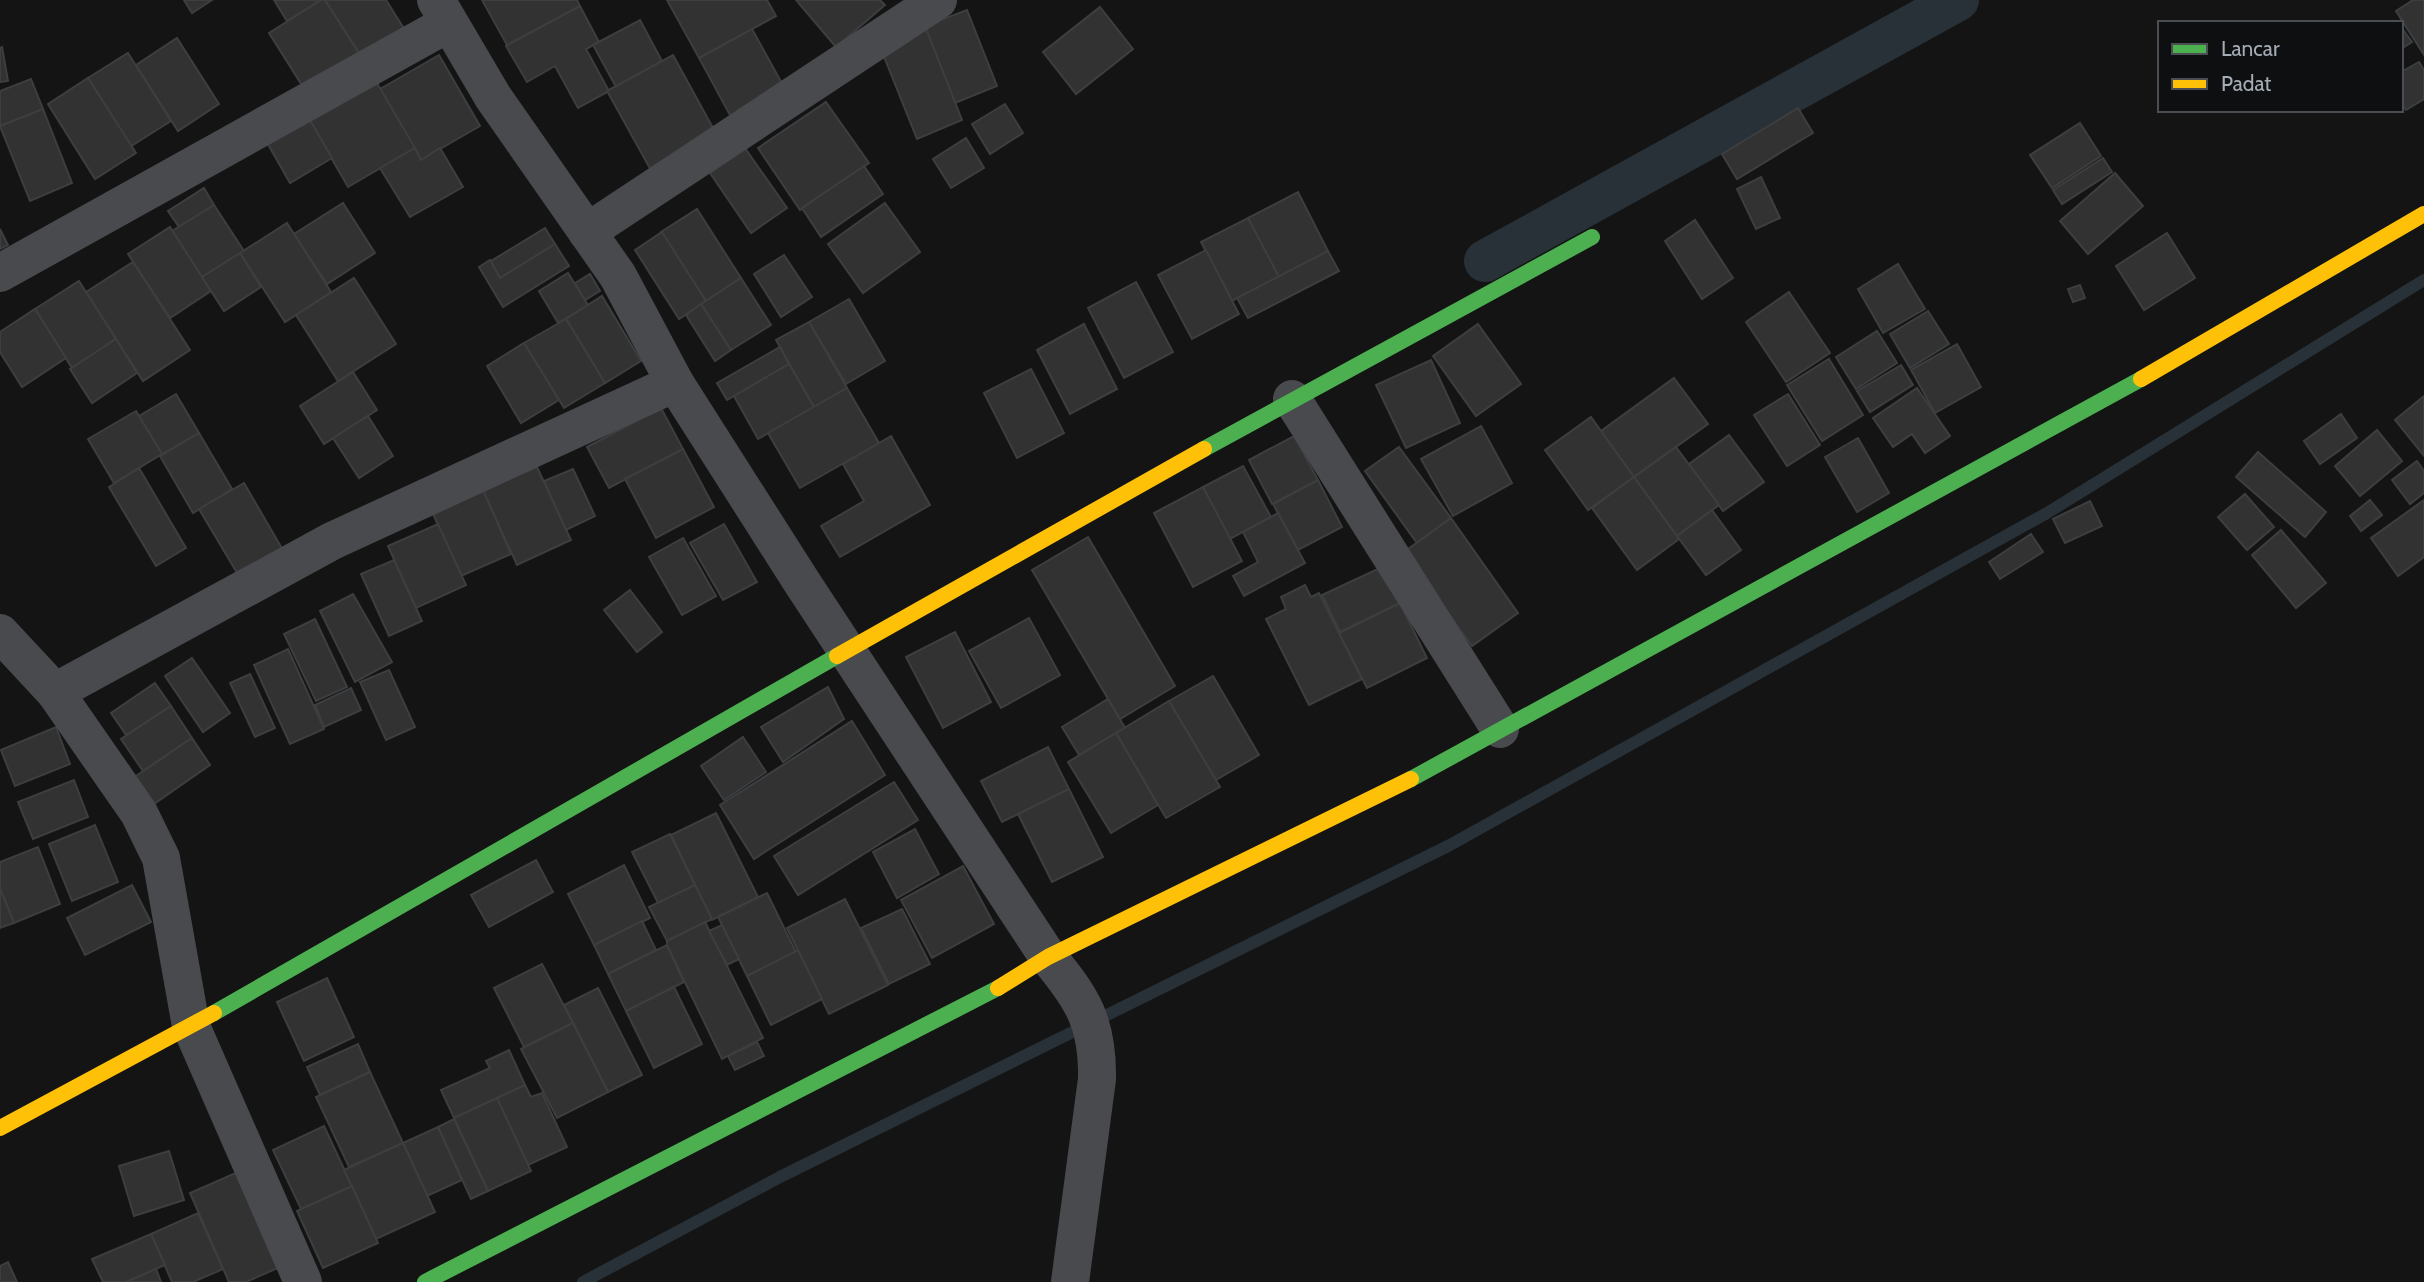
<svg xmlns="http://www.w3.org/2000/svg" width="2424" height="1282" viewBox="0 0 2424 1282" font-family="Cabin,sans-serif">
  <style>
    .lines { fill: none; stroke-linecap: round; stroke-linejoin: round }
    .stream { stroke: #273137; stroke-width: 12 }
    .canal { stroke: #273137; stroke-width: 42 }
    .building { fill: #323233; stroke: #3c3e40; stroke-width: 2 }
    .street { stroke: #484a4d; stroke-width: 38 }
    .fast { stroke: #4caf50; stroke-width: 16 }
    .slow { stroke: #ffc107; stroke-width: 16 }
  </style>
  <rect width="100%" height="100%" fill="#141414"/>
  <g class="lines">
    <polyline class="stream" points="583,1282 780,1177 1450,845 2047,513 2424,280"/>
    <polyline class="canal" points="1485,261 1958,0"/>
  </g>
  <g class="building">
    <polygon points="184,0 212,0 192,13"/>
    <polygon points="274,0 321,0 287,21"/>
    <polygon points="321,0 325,0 360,55 305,90 269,33"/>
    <polygon points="325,0 386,0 408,35 365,62"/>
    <polygon points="482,0 577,0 580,6 507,45"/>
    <polygon points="667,0 767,0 776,16 699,58"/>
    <polygon points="796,0 880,0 885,5 836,47"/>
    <polygon points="2413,0 2424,0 2424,55 2396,11"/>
    <polygon points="580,6 599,42 586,49 609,91 578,108 555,66 527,82 506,46"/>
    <polygon points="1100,7 1133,49 1076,94 1043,52"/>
    <polygon points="967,10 997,86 955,103 925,26"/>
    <polygon points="640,20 662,61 616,87 593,45"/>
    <polygon points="925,26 962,120 917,139 879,44"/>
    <polygon points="2401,27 2412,42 2401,49"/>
    <polygon points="752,29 784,87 731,117 699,58"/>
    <polygon points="177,38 219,104 178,131 136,65"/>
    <polygon points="2,47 8,81 0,82 0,48"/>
    <polygon points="128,53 171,121 131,146 88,78"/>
    <polygon points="439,55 480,126 421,160 380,89"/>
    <polygon points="673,55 718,137 653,174 607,91"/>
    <polygon points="2419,62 2424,70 2424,99 2406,110 2401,102 2401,72"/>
    <polygon points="88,78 136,153 95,179 48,104"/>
    <polygon points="374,78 415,148 348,187 307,116"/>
    <polygon points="31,79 43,109 0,126 0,91"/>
    <polygon points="826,102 869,163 800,210 758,148"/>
    <polygon points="1005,104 1023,133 990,154 972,124"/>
    <polygon points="1798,108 1813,133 1737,179 1722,154"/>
    <polygon points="43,109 72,183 30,201 0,126"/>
    <polygon points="307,115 332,158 290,183 265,139"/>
    <polygon points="2080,123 2101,156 2052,188 2030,155"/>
    <polygon points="966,138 984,168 951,188 933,159"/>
    <polygon points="415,148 421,160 440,148 463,187 410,217 380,168"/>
    <polygon points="745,148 787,208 751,233 710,173"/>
    <polygon points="2103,158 2112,172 2062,204 2053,190"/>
    <polygon points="864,166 883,194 821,237 802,208"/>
    <polygon points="2115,173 2143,206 2088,254 2060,221"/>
    <polygon points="1761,177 1780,218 1756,229 1737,189"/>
    <polygon points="204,188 214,205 179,227 168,211"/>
    <polygon points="1298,192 1328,251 1279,277 1248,218"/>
    <polygon points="343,203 375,253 327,284 294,234"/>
    <polygon points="885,203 920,252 863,293 828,244"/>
    <polygon points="214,205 244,251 202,277 172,231"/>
    <polygon points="697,209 741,278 706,301 661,232"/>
    <polygon points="1248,218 1279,277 1232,301 1201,242"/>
    <polygon points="1695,220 1733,278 1702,299 1665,241"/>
    <polygon points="287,223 331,292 285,322 240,253"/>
    <polygon points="170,227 211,291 170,318 128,254"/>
    <polygon points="545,228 555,244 500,278 491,261"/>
    <polygon points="0,229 8,245 0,249"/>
    <polygon points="662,232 706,301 679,319 635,250"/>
    <polygon points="2167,233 2195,278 2144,310 2116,266"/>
    <polygon points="555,244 569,266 503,307 479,267 490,260 500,278"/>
    <polygon points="1206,250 1239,314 1192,339 1158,275"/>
    <polygon points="1328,251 1339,271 1248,318 1237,298"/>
    <polygon points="240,253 261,287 224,311 202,277"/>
    <polygon points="784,255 812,297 781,317 754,274"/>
    <polygon points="133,262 190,350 143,381 86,292"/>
    <polygon points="1898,264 1925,309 1883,333 1858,289"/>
    <polygon points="568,273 588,305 558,323 539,291"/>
    <polygon points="590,274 600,291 585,300 575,283"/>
    <polygon points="354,278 396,344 338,381 296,315"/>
    <polygon points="741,278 771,325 731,350 701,304"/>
    <polygon points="79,281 116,339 72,368 35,309"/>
    <polygon points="1136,282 1173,352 1124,378 1088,308"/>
    <polygon points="2080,285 2085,298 2073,302 2068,289"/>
    <polygon points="1789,292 1830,353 1786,382 1746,322"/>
    <polygon points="602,296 641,361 605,383 566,319"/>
    <polygon points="849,299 885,361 846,384 809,322"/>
    <polygon points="701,304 731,350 715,361 686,315"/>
    <polygon points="35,309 66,358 22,387 0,352 0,332"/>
    <polygon points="1928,311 1949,344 1910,368 1890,334"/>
    <polygon points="566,319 605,383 564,408 524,343"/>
    <polygon points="809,322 847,388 814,407 776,340"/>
    <polygon points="1084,324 1117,389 1070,414 1037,350"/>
    <polygon points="1478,324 1521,384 1476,416 1433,356"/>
    <polygon points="1877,331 1897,363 1856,389 1836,357"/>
    <polygon points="116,339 137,373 92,403 70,369"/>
    <polygon points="524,343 559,400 521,423 487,366"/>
    <polygon points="1957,344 1981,387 1935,413 1911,370"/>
    <polygon points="780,347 789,364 727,400 717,383"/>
    <polygon points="1829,359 1863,415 1822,441 1787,385"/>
    <polygon points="1431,360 1460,423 1406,448 1376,385"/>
    <polygon points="789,364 814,407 758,439 734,396"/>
    <polygon points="1901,365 1913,385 1870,412 1857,391"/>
    <polygon points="1031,369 1064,433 1017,458 984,393"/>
    <polygon points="353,372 377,410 324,444 300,406"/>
    <polygon points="1674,378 1708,424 1634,477 1601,431"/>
    <polygon points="847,388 879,443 800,488 768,433"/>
    <polygon points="1917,388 1950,436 1925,453 1912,434 1893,447 1873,418"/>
    <polygon points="176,394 199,433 162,454 139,416"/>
    <polygon points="1788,394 1820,445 1787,466 1754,415"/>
    <polygon points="2424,396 2424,456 2395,420"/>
    <polygon points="661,408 683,449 609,488 587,447"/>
    <polygon points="136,411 162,454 114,483 88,439"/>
    <polygon points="2341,414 2357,438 2320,464 2304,441"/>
    <polygon points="368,416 393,456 359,478 333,438"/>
    <polygon points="1591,417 1634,477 1588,510 1545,450"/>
    <polygon points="1481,426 1512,483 1453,516 1421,459"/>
    <polygon points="2377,430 2402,461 2360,496 2335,466"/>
    <polygon points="199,433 232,489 193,513 160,456"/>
    <polygon points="1729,435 1764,482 1723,511 1689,464"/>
    <polygon points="891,436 930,505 840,557 821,526 864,501 843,464"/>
    <polygon points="1294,436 1318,480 1272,504 1249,460"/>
    <polygon points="1858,438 1889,493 1857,512 1825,457"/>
    <polygon points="1399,447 1451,518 1417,543 1365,471"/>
    <polygon points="1676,447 1719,505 1677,536 1634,477"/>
    <polygon points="683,449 714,507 656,538 625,479"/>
    <polygon points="2258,452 2326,512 2305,537 2236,477"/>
    <polygon points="2417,461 2424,471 2424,493 2410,504 2392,480"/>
    <polygon points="1243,466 1271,517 1230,539 1203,487"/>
    <polygon points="537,467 571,540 517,565 483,490"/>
    <polygon points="139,468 186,548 156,566 109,487"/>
    <polygon points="573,469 595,516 566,530 544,481"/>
    <polygon points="1634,477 1679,539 1637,570 1592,508"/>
    <polygon points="1318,480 1342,527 1298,550 1273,504"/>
    <polygon points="244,483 284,552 240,578 199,509"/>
    <polygon points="1203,487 1242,561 1193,587 1154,513"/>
    <polygon points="483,490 511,554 461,576 433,514"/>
    <polygon points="2245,494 2274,527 2247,550 2218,517"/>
    <polygon points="2370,500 2382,515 2361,531 2350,516"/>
    <polygon points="2424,500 2424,557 2398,576 2371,538"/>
    <polygon points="2090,501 2102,526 2065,543 2053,519"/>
    <polygon points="1712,510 1741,550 1706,575 1677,536"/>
    <polygon points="1278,513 1305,563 1244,596 1233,576 1258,562 1243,532"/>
    <polygon points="1451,518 1518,613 1472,646 1404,552"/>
    <polygon points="438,524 466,585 416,608 388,546"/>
    <polygon points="724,524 757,582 723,600 690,543"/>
    <polygon points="2281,530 2326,583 2296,608 2252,555"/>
    <polygon points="2031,534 2043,552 2000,579 1989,562"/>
    <polygon points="1088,537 1175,686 1120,719 1032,570"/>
    <polygon points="683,538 716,596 682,615 649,557"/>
    <polygon points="394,560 422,621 389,636 361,574"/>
    <polygon points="1382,567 1400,603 1340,632 1322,595"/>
    <polygon points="1305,585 1311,597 1319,593 1362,679 1309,705 1266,619 1286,609 1281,597"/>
    <polygon points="630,590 662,632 637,652 604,610"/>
    <polygon points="353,594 392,662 355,682 320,611"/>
    <polygon points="1400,603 1427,658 1367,688 1339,633"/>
    <polygon points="1029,618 1060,675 1001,708 969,651"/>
    <polygon points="315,619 347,687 316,701 284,634"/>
    <polygon points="955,632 991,702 943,728 906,657"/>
    <polygon points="288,649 324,729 290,744 254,665"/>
    <polygon points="192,658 230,713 203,732 165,676"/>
    <polygon points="389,670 415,727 386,740 360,682"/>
    <polygon points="250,674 275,728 255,737 230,683"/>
    <polygon points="1213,676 1259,755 1216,780 1169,701"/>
    <polygon points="155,683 171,706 126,735 111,713"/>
    <polygon points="828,687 844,719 783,762 761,727"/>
    <polygon points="351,688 361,710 324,727 315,705"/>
    <polygon points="1108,699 1125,728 1079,755 1062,727"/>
    <polygon points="1169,701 1220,787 1166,818 1116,733"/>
    <polygon points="171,706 192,738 143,771 121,739"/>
    <polygon points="852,721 885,775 754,859 720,805"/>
    <polygon points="56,727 70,764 15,786 1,750"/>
    <polygon points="1116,733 1158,805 1111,833 1068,762"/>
    <polygon points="743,737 766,772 724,800 701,766"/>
    <polygon points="192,738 210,765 151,806 133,778"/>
    <polygon points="1048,747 1069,789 1002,822 981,781"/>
    <polygon points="74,780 88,817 33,839 18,802"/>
    <polygon points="894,782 918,820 798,895 774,856"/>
    <polygon points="1069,789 1103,857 1052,882 1018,814"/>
    <polygon points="716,813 758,897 712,920 671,835"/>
    <polygon points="95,825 118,882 72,901 49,844"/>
    <polygon points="915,829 939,874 897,898 873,852"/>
    <polygon points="670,834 695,885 658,903 632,852"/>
    <polygon points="38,847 60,904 14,923 0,888 0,862"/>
    <polygon points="536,860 553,892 489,927 471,895"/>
    <polygon points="624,865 650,918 594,945 568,894"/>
    <polygon points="963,866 994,924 932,958 901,900"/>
    <polygon points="132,885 151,922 85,955 67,918"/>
    <polygon points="695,885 712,919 667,941 649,907"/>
    <polygon points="0,888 14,923 0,928"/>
    <polygon points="767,893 796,952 747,976 718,917"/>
    <polygon points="845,899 888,985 829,1014 787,928"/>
    <polygon points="902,909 930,964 889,984 861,928"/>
    <polygon points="642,921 656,950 608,974 594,945"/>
    <polygon points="705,922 763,1038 722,1059 667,945 667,941"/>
    <polygon points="722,925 739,959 727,965 709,931"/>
    <polygon points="667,945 684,982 626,1011 608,974"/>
    <polygon points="798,950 822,999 771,1025 747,976"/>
    <polygon points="542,964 573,1023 524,1047 494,988"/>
    <polygon points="327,978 354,1037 304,1061 277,1002"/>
    <polygon points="674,987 702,1044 654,1068 626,1011"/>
    <polygon points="598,988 642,1075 608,1092 564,1005"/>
    <polygon points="573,1023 608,1092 557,1118 521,1049"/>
    <polygon points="757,1042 764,1056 735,1070 728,1056"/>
    <polygon points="358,1044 370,1072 320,1095 307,1067"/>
    <polygon points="509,1050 525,1085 454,1118 441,1090 490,1068 486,1061"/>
    <polygon points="370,1072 403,1143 349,1167 316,1097"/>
    <polygon points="525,1085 531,1097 542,1093 567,1147 528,1165 497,1098"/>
    <polygon points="497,1098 531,1171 488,1191 454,1118"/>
    <polygon points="454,1119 488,1191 471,1199 438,1127"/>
    <polygon points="324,1126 352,1186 301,1209 273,1150"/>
    <polygon points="438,1127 462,1180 427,1196 403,1143"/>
    <polygon points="403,1143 435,1212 376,1239 344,1170"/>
    <polygon points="169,1151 184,1200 134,1216 119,1166"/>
    <polygon points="247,1168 289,1263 246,1282 229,1282 190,1193"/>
    <polygon points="352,1186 378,1243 323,1268 297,1211"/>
    <polygon points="198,1213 223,1269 193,1282 172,1282 151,1234"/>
    <polygon points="151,1234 165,1265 126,1282 103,1282 92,1259"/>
    <polygon points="8,1262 17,1282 0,1282 0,1266"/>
    <polygon points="156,1269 161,1282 126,1282"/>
  </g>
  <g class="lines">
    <g class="street">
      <path d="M436,0l57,97 125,179 57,107 128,201 245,373c35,42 50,66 49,122l-27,203"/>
      <polyline points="587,232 938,0"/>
      <polyline points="0,273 449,23"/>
      <polyline points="1292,399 1500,729"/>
      <polyline points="0,633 55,692"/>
      <polyline points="303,1282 191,1026 161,858 139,813 55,692 332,541 675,383"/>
    </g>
    <g class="fast">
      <polyline points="1204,449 1592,237"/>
      <polyline points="1411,779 2141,379"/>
      <polyline points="214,1013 837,656"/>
      <polyline points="425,1282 998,988"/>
    </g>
    <g class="slow">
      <polyline points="2141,379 2424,214"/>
      <polyline points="837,656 1204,449"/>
      <polyline points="998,988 1048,957 1411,779"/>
      <polyline points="0,1128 214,1013"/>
    </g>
  </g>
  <rect x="2158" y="21" width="245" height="91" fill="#0e0f10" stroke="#4a4e52" stroke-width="2"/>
  <rect x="2172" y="44" width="35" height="10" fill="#4caf50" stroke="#4a4e52" stroke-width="2"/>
  <text x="2221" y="56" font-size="21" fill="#a4acb6">Lancar</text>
  <rect x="2172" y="79" width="35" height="10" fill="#ffc107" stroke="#4a4e52" stroke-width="2"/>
  <text x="2221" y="91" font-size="21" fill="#a4acb6">Padat</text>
</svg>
